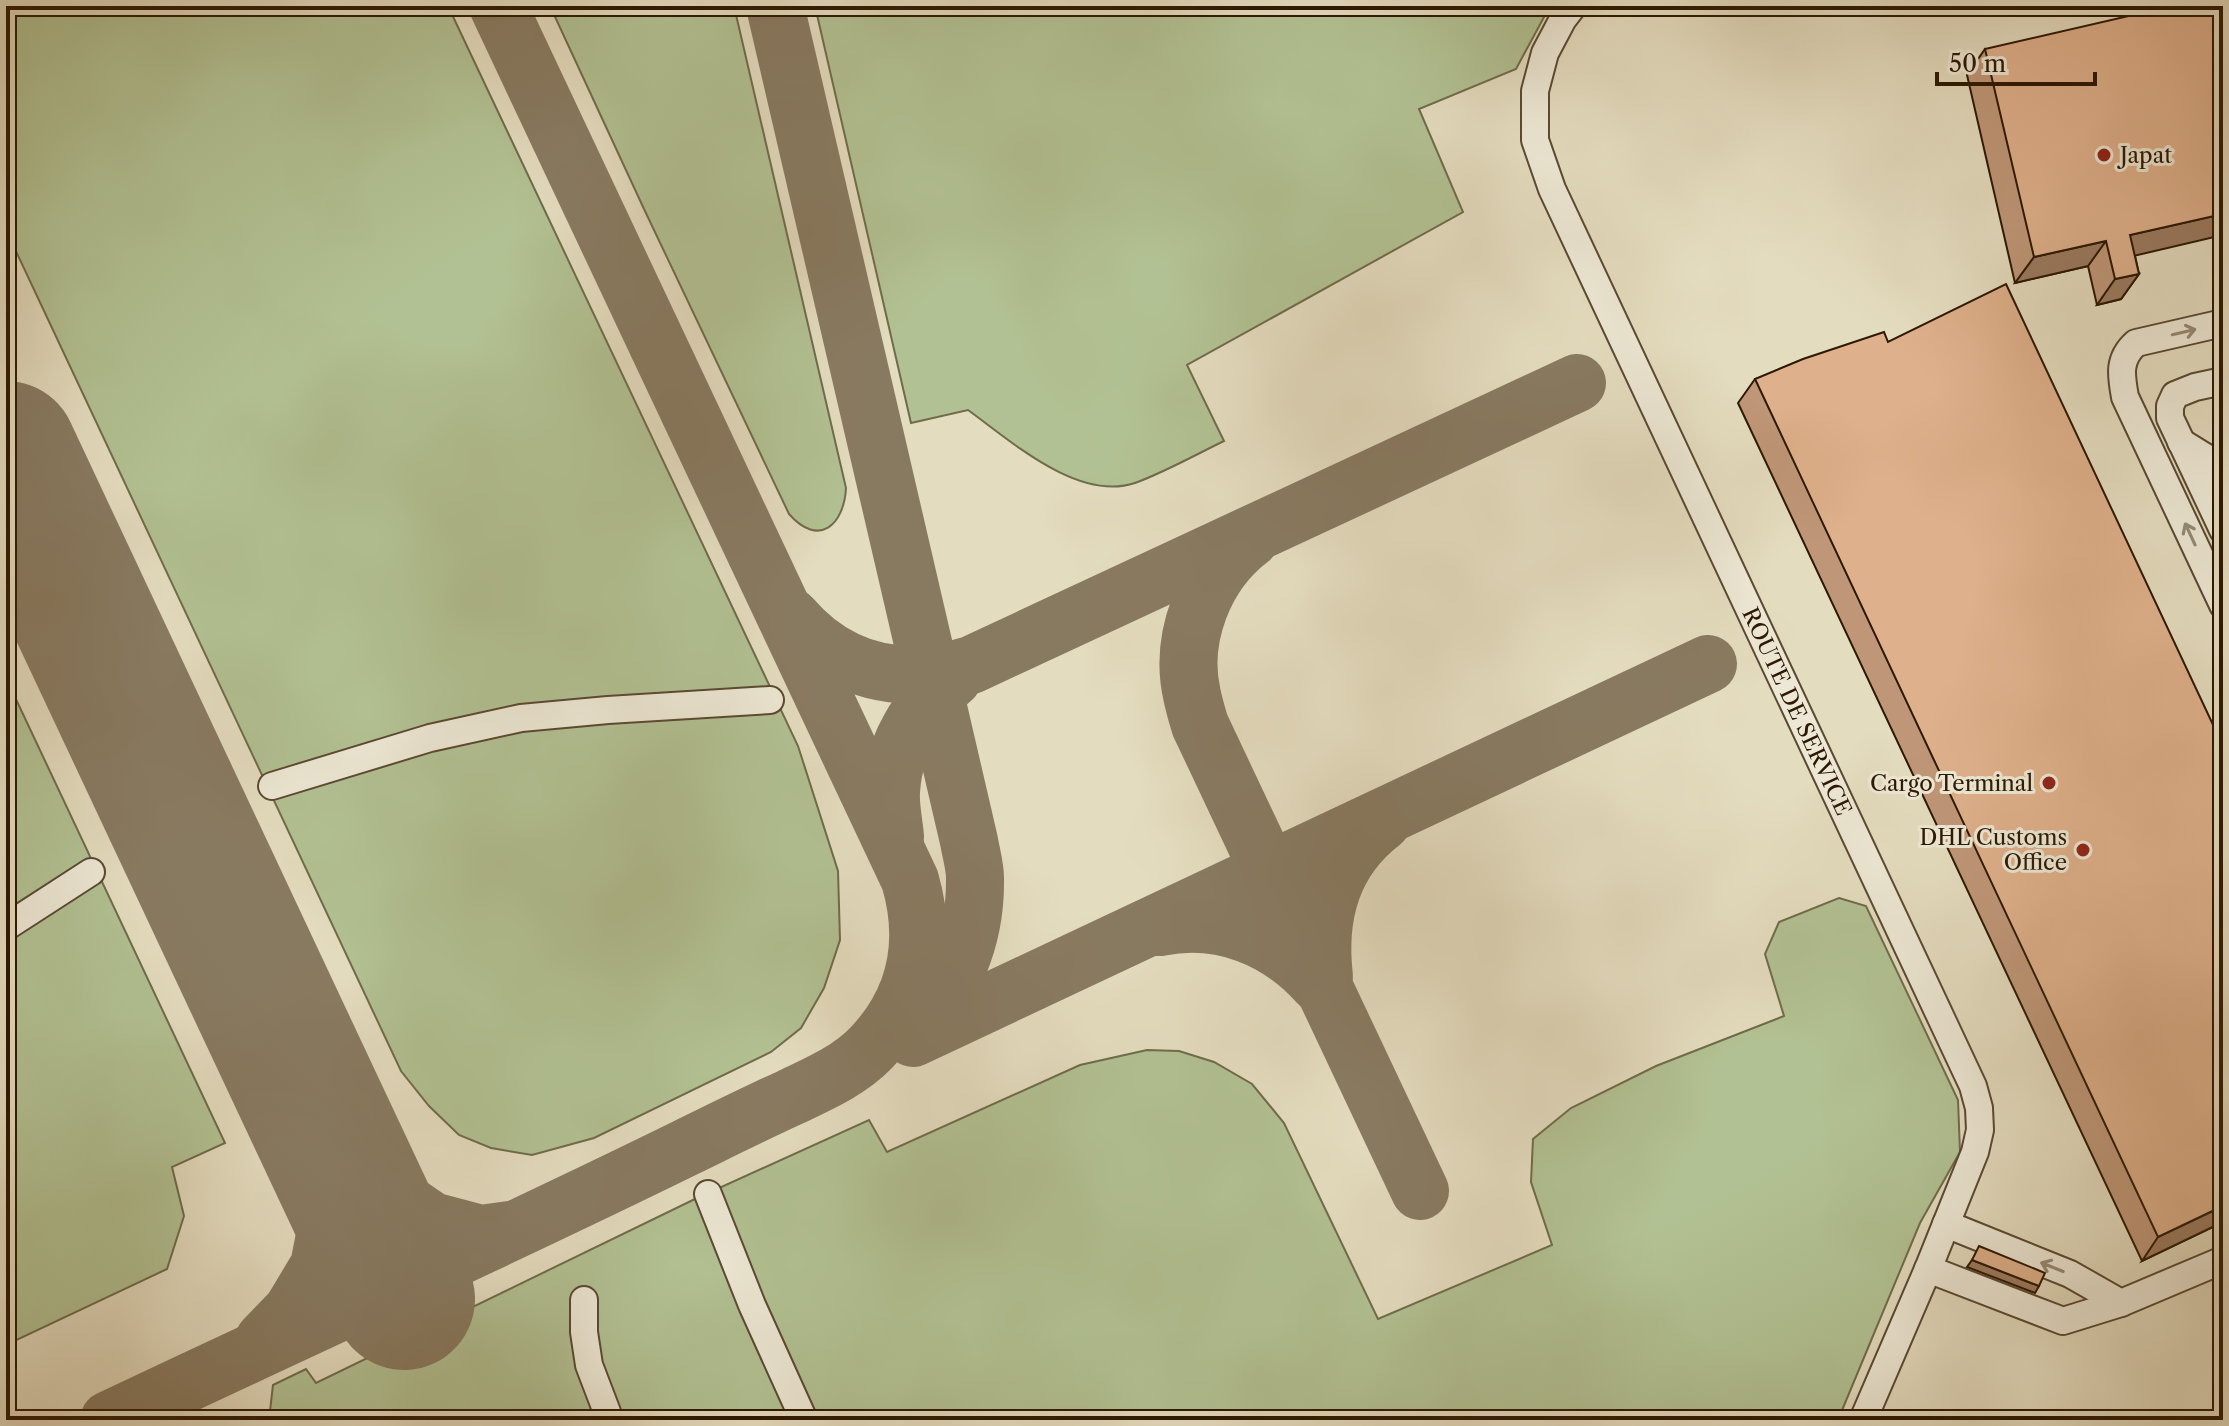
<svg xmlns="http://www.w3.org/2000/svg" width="2229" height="1426" viewBox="0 0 2229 1426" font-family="'Libre Caslon Text',serif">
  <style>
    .grass { fill: #b2c193; stroke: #6f6c4b; stroke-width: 2 }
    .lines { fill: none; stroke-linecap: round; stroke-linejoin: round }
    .taxiway { stroke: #887a61; stroke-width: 58 }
    .runway { stroke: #887a61; stroke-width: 142 }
    .minor-casing { stroke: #5a4932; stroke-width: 30 }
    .minor { stroke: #ede8d5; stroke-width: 26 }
    .wall { fill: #bf9778; stroke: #2c1803; stroke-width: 2 }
    .shaded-wall { fill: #9b7b61; stroke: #2c1803; stroke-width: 2 }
    .building { fill: #deb08b; stroke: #2c1803; stroke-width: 2 }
    .oneway { stroke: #968a76 }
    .poi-dot { fill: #8f2418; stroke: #ede8d5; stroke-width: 3 }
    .labels { text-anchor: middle; stroke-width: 6; stroke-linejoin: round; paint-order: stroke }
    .poi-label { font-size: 22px; fill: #2c1803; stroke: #ede8d5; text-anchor: end }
    .street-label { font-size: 22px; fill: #2c1803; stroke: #ede8d5 }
  </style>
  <rect width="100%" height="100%" fill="#e4dcbf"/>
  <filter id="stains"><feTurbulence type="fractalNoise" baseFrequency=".0025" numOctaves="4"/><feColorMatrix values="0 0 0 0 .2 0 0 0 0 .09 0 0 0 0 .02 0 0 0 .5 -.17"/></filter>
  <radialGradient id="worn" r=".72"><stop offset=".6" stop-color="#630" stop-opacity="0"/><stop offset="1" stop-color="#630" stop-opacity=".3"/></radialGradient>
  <g class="grass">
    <polygon points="6,6 448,6 798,746 838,871 840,940 824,988 801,1028 771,1052 594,1138 532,1155 491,1148 459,1135 429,1106 401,1071 6,230"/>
    <path d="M550,6h184l112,482c-2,37 -27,60 -57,26l-145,-305z"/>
    <path d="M815,6h735l-34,63 -97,40 44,103 -276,153 37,76c-27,13 -61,32 -89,42 -57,19 -124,-42 -167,-73l-57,13z"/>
    <polygon points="6,678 225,1143 172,1167 184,1216 167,1269 6,1345"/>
    <polygon points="1839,898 1866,906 1958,1100 1960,1152 1920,1223 1838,1420 269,1420 273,1385 306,1369 316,1383 695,1199 869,1120 887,1152 1080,1065 1147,1050 1179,1051 1214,1062 1252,1084 1284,1123 1378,1319 1552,1245 1531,1182 1533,1139 1571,1108 1656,1066 1784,1016 1765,954 1779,922"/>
  </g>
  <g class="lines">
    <g class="taxiway">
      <path d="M775,6l194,835c2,12 6,25 6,37 1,59 -21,119 -69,156"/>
      <path d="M1250,539c-46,35 -71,99 -58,156 2,10 5,20 8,30l220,466"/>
      <path d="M791,617c48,56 111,69 180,48l606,-282"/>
      <path d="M895,837c-1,-14 -5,-30 -4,-45 2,-45 27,-86 62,-114"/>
      <path d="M1160,927c61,-12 118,11 159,57"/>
      <path d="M1324,977c-7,-61 7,-116 58,-155"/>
      <polyline points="913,1038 1708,664"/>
      <polyline points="316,1110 326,1127 385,1189 432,1221 481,1234 510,1230"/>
      <polyline points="264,1340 292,1311 319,1266 331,1205 319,1130 304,1087"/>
      <path d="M109,1420c192,-91 385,-178 576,-272 35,-17 69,-34 104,-50 29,-14 60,-27 82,-50 46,-48 57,-106 39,-168l-412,-874"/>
    </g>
    <polyline class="runway" points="6,452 404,1299"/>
    <defs>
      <g id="minor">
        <path id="s1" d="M1573,6l-10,13 -18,34 -10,38v49l17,49 421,897 6,22 1,22 -5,22 -47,117 -65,151"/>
        <path d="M2223,323l-87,20c-18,16 -15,32 -11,54l98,208"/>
        <polyline points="2223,381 2195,387 2175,395 2170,406 2170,418 2223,530"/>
        <polyline points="2181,442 2223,468"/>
        <polyline points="272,786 430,738 521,718 608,710 770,700"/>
        <polyline points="6,927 91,872"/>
        <polyline points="708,1194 752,1305 804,1420"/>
        <polyline points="1946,1224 2070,1274 2121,1303"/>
        <polyline points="1928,1269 2063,1321 2121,1303 2223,1260"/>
        <polyline points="584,1300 584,1332 589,1365 610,1420"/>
      </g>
    </defs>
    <use href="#minor" class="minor-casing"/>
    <use href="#minor" class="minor"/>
  </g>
  <g class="wall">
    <polygon points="1985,49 2135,256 2139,274 2121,299 2097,305 2088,266 2015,283 1967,75"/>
    <polygon points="1888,342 2223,746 2223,1222 2142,1261 1738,403 1755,379"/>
  </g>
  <g class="shaded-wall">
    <polygon points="2223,214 2223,235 2112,261 2130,235"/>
    <polygon points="2106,241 2088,266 2015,283 2034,257"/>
    <polygon points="2139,274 2121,299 2097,305 2115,279"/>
    <polygon points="2223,1206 2223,1222 2142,1261 2158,1237"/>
    <polygon points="1972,1260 2039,1286 2035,1293 1967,1267"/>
  </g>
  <g class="building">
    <polygon points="2172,6 2223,6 2223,214 2130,235 2139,274 2115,279 2106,241 2034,257 1985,49"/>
    <polygon points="2006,284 2223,746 2223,1206 2158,1237 1755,379 1803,359 1884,332 1888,342"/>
    <polygon points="1979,1246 2045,1273 2039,1286 1972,1260"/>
  </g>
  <defs><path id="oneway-shaft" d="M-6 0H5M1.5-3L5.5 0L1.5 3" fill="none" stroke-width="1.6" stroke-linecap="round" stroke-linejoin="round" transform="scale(2)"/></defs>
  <g class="oneway">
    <use href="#oneway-shaft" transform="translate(2184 332) rotate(-13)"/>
    <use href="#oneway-shaft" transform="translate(2190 534) rotate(-115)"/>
    <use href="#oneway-shaft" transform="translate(2052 1267) rotate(-158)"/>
  </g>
  <g class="poi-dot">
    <circle cx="2104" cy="155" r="8"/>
    <circle cx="2049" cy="783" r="8"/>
    <circle cx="2083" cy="850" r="8"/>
  </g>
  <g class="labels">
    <g class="poi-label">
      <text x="2120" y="163" text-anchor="start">Japat</text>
      <text x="2033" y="791">Cargo Terminal</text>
      <text x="2067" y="845">DHL Customs<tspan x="2067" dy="25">Office</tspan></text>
    </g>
    <g class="street-label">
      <text dy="8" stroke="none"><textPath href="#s1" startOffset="772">ROUTE DE SERVICE</textPath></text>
    </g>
  </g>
  <rect width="2229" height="1426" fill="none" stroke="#e4dcbf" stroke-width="32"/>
  <rect x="8" y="8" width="2213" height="1410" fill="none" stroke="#2c1803" stroke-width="4"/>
  <rect x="16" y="16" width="2197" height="1394" fill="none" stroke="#2c1803" stroke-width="2"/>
  <path d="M1937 72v12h158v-12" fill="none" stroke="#2c1803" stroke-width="4"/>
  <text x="1949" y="72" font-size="24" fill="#2c1803" stroke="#ede8d5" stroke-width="6" paint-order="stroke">50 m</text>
  <rect width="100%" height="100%" filter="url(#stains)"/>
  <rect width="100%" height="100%" fill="url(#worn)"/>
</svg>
